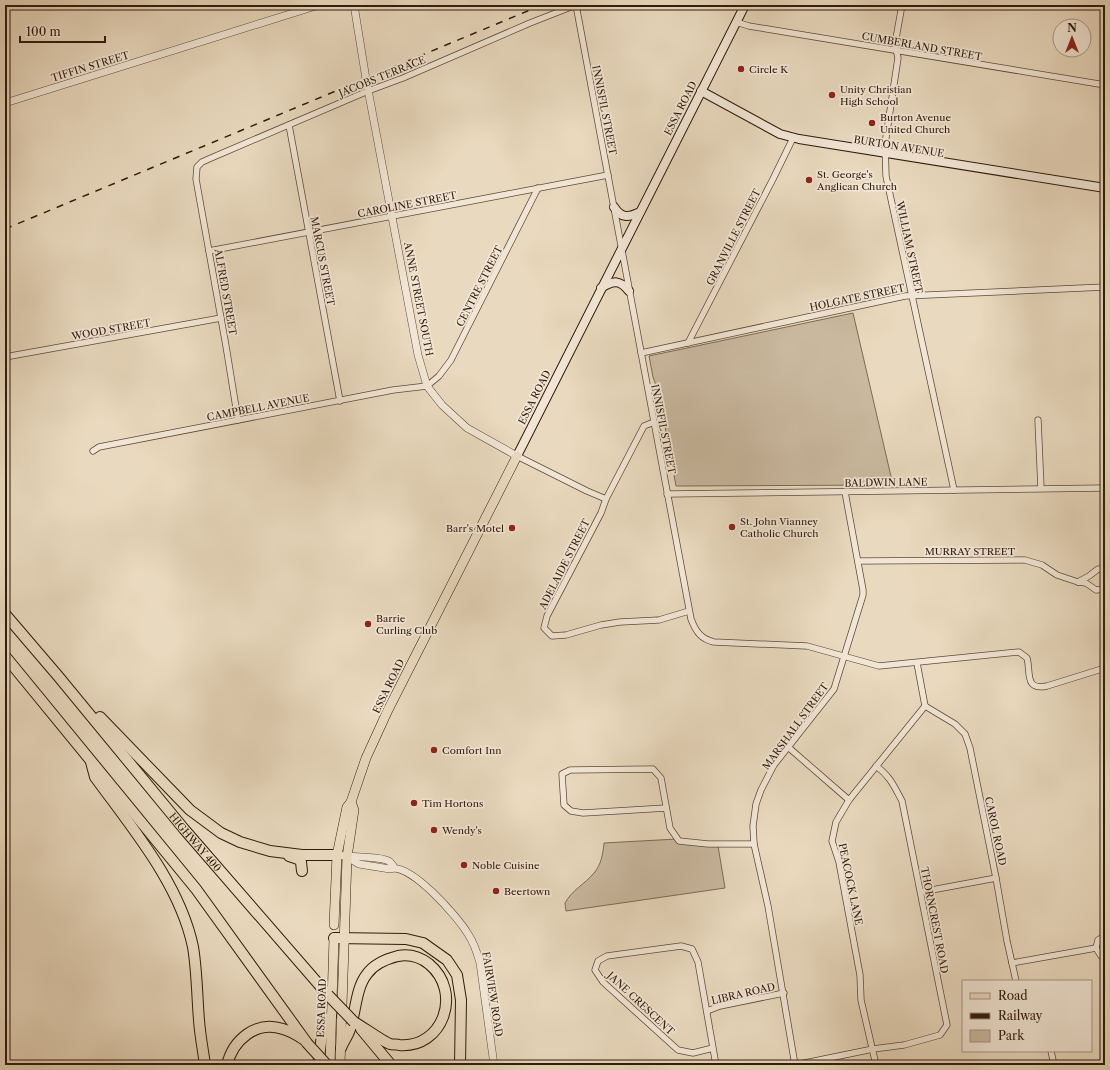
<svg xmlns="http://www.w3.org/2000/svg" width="1110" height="1070" viewBox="0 0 1110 1070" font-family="'Libre Caslon Text',serif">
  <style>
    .green { fill: #cab9a0; stroke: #7e6a56 }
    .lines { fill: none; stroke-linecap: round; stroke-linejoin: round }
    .minor-casing { stroke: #5f4a39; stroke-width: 7 }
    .tertiary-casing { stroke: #5f4a39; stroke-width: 8 }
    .secondary-casing { stroke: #311b0d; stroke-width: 10 }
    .primary-casing { stroke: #311b0d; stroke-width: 10 }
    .motorway-casing { stroke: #311b0d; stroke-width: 12 }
    .minor { stroke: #f1e6d5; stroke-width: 5.5 }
    .tertiary { stroke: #f1e6d5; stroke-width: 7 }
    .secondary { stroke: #f1e6d5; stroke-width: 8 }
    .primary { stroke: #e9d9be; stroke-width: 9 }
    .motorway { stroke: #e9d9be; stroke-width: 10 }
    .rail { stroke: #311b0d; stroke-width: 1.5; stroke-dasharray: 7 7; stroke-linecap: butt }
    .motorway-bridge-casing { stroke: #311b0d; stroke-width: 12; stroke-linecap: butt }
    .motorway-bridge { stroke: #e9d9be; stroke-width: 10 }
    .poi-dot { fill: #8f2418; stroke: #f1e6d5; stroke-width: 1.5 }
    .labels { text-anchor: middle; stroke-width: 3.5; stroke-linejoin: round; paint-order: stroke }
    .street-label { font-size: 10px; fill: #311b0d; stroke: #f1e6d5 }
    .poi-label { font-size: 10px; fill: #311b0d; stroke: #f1e6d5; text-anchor: start }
  </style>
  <rect width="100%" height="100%" fill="#e9d9be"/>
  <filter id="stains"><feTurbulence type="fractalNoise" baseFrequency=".005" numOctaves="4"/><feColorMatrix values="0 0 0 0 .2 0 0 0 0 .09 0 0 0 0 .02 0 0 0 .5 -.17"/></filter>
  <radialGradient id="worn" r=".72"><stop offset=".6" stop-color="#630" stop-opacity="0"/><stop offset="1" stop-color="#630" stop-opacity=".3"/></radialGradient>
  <g class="green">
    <polygon points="853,313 893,485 676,486 659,394 653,377 649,356"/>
    <path d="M677,839l41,7 7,42 -159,23 -1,-8c7,-13 20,-19 29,-30 7,-8 9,-19 10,-30z"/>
  </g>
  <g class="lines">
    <defs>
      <g id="minor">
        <path d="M576,5l115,614c5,13 10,20 23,23l93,4 72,20 140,-14 8,6c4,14 -3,33 20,28l58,-18"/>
        <polyline points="902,5 895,44 898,58 885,144 886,176 954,490"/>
        <polyline points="736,22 749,26 1105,85"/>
        <polyline points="289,125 340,401"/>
        <polyline points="209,251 608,175"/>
        <polyline points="688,343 773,179 793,138"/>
        <polyline points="641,353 905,296 1105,287"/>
        <polyline points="5,357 221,318"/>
        <polyline points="238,420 226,346 196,179 197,167 202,162 211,158 368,91 403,78 530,23 576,5"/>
        <polyline points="1038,420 1041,488"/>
        <polyline points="654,422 644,426 606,499 601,513 547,616 544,628 552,636 566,635 601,625 620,622 659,620 689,611"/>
        <polyline points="93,451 99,447 393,390 427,386 439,376 451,360 538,188"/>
        <polyline points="517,456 587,491 606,499"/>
        <polyline points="667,494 1105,488"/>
        <polyline points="858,561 1025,560 1042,565 1057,575 1078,582 1086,583 1096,590 1105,589"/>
        <polyline points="1078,582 1089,576 1098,569 1105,570"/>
        <polyline points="917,663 925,706"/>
        <polyline points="925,706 955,724 965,734 970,748 996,878 1007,941 1016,981"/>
        <polyline points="788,747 849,800"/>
        <polyline points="666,808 583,813 571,811 564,805 562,774 570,770 653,769 661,778 670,828 679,841 708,844 754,844"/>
        <polyline points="921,892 996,878"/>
        <polyline points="1105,936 1098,940 1096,948 1101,956 1105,958"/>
        <polyline points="1012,963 1096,948"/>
        <polyline points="707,1011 720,1006 784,993"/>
        <polyline points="713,1048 693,1053 678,1050 603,982 595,970 598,961 607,956 681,946 692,949 698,962 716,1065"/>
        <polyline points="1051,1051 1054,1065"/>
        <polyline points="795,1065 768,906 754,844 753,826 756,804 761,790 774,765 834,689 863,595 863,590 845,492"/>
        <path d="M795,1065l78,-16 31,-4 36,-10 7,-10 -45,-224c-8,-15 -12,-25 -26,-35"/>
        <polyline points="876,1065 861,1000 860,975 839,862 832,841 836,822 849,800 925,706"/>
      </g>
      <g id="tertiary">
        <polyline points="354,5 366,79 418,355 427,386 442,405 467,428 517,456"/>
        <polyline points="5,103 319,5"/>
        <path d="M337,855c11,2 46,1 53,7 1,1 4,5 4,5"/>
        <path d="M347,857l12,7 31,5c20,-7 68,48 78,65 6,9 9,18 12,29l14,102"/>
      </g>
      <g id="secondary">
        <polyline points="701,91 780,134 799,139 1105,188"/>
        <path d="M614,207c7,11 14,11 26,5"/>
        <path d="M601,288c13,-8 19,-8 28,3"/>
        <polyline points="517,456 745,5"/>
      </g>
      <g id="primary">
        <polyline points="334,925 337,855 347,807 351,802 366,758 388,710 517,456"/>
        <polyline points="330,1065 334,938"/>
        <polyline points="340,1065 347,857 354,810 351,802"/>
      </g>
      <g id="motorway">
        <path id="s1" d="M5,614l53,62 126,153 144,166"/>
        <polyline points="5,656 196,889 307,1043"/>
        <polyline points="100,717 190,810 221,833 240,842 270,851 302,855 337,855"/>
        <path d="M91,762l4,15c37,51 85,107 98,170 4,24 4,49 6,73 1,15 4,30 6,45"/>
        <polyline points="289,856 298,859 301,862 302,871"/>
        <polyline points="334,938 406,939 423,943 447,960 457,975 461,1000 460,1065"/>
        <polyline points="361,1029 391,1065"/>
        <path d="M341,1048c2,-6 6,-11 8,-16 7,-18 6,-43 18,-58 7,-10 19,-15 31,-18 11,-2 22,1 31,8 34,28 14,85 -30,81 -2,-1 -6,0 -9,-1 -8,-3 -27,-17 -36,-22"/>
        <path d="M227,1065c6,-25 29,-45 56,-36 7,2 14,6 20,10"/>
        <path d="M318,1065c3,-16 2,-37 13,-49"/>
      </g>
    </defs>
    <use href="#minor" class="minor-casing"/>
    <use href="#tertiary" class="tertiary-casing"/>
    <use href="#secondary" class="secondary-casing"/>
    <use href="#primary" class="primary-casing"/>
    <use href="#motorway" class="motorway-casing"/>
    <use href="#minor" class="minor"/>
    <use href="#tertiary" class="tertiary"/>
    <use href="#secondary" class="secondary"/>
    <use href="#primary" class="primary"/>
    <use href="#motorway" class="motorway"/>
    <polyline class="rail" points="5,229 542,5"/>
    <defs>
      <g id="motorway-bridge">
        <polyline points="328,995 354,1022"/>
        <polyline points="307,1043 327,1065"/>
      </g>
    </defs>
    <use href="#motorway-bridge" class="motorway-bridge-casing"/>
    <use href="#motorway-bridge" class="motorway-bridge"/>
  </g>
  <g class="poi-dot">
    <circle cx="741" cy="69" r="4"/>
    <circle cx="832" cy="95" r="4"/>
    <circle cx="872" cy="123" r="4"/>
    <circle cx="809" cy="180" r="4"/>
    <circle cx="732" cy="527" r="4"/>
    <circle cx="512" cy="528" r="4"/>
    <circle cx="368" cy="624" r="4"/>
    <circle cx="434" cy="750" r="4"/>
    <circle cx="414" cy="803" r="4"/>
    <circle cx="434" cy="830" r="4"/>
    <circle cx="464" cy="865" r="4"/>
    <circle cx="496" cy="891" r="4"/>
  </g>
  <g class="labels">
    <g class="street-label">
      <text transform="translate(922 46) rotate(10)" y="4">CUMBERLAND STREET</text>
      <text transform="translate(90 66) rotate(-17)" y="4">TIFFIN STREET</text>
      <text transform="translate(382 76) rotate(-22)" y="4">JACOBS TERRACE</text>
      <text transform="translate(680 108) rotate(-63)" y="4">ESSA ROAD</text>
      <text transform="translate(605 110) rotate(79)" y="4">INNISFIL STREET</text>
      <text transform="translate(899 146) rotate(9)" y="4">BURTON AVENUE</text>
      <text transform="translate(407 204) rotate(-11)" y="4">CAROLINE STREET</text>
      <text transform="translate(733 237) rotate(-63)" y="4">GRANVILLE STREET</text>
      <text transform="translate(910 247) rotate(78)" y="4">WILLIAM STREET</text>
      <text transform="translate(323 261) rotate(79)" y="4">MARCUS STREET</text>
      <text transform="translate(479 286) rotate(-63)" y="4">CENTRE STREET</text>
      <text transform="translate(226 292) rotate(80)" y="4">ALFRED STREET</text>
      <text transform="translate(857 297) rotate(-12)" y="4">HOLGATE STREET</text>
      <text transform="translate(419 299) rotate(79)" y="4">ANNE STREET SOUTH</text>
      <text transform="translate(111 329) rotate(-10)" y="4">WOOD STREET</text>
      <text transform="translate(534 397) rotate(-63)" y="4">ESSA ROAD</text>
      <text transform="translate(258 407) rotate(-11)" y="4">CAMPBELL AVENUE</text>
      <text transform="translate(664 429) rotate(79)" y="4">INNISFIL STREET</text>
      <text transform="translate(886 482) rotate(-1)" y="4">BALDWIN LANE</text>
      <text x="970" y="555">MURRAY STREET</text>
      <text transform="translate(564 564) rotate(-63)" y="4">ADELAIDE STREET</text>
      <text transform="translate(388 686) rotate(-64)" y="4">ESSA ROAD</text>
      <text transform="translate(795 726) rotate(-54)" y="4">MARSHALL STREET</text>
      <text transform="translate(996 831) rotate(78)" y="4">CAROL ROAD</text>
      <text dy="4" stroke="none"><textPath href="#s1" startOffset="297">HIGHWAY 400</textPath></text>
      <text transform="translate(851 884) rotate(78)" y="4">PEACOCK LANE</text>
      <text transform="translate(935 920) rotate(79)" y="4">THORNCREST ROAD</text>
      <text transform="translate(743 993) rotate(-13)" y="4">LIBRA ROAD</text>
      <text transform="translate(493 994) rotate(81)" y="4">FAIRVIEW ROAD</text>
      <text transform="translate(641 1003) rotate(43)" y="4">JANE CRESCENT</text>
      <text transform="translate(321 1008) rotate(-88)" y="4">ESSA ROAD</text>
    </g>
    <g class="poi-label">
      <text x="749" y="73">Circle K</text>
      <text x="840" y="93">Unity Christian<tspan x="840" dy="12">High School</tspan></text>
      <text x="880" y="121">Burton Avenue<tspan x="880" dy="12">United Church</tspan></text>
      <text x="817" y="178">St. George's<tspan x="817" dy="12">Anglican Church</tspan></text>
      <text x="740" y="525">St. John Vianney<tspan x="740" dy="12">Catholic Church</tspan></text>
      <text x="504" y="532" text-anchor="end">Barr's Motel</text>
      <text x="376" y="622">Barrie<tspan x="376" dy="12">Curling Club</tspan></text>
      <text x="442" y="754">Comfort Inn</text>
      <text x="422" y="807">Tim Hortons</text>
      <text x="442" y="834">Wendy's</text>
      <text x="472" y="869">Noble Cuisine</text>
      <text x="504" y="895">Beertown</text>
    </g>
  </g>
  <rect width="1110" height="1070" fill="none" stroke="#e9d9be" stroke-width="20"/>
  <rect x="6" y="6" width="1098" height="1058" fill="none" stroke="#311b0d" stroke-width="2"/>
  <rect x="10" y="10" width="1090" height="1050" fill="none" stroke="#311b0d"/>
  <rect x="962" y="980" width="130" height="72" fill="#f1e6d5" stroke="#a49585"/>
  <rect x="970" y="993" width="20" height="6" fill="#e9d9be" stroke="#a49585"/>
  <text x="998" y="1000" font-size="12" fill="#311b0d">Road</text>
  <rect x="970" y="1013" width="20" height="6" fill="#311b0d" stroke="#a49585"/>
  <text x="998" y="1020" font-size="12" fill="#311b0d">Railway</text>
  <rect x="970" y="1030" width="20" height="12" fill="#cab9a0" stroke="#a49585"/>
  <text x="998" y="1040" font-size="12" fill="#311b0d">Park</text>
  <g transform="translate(1072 38)"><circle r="19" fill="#f1e6d5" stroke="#a49585"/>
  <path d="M0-3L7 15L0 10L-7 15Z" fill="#8f2418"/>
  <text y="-6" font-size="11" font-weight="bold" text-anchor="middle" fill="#311b0d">N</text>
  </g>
  <path d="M20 36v6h85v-6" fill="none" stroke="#311b0d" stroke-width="2"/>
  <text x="26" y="36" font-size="12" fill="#311b0d" stroke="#f1e6d5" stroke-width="3" paint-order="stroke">100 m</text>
  <rect width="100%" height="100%" filter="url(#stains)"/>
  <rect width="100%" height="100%" fill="url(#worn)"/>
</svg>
